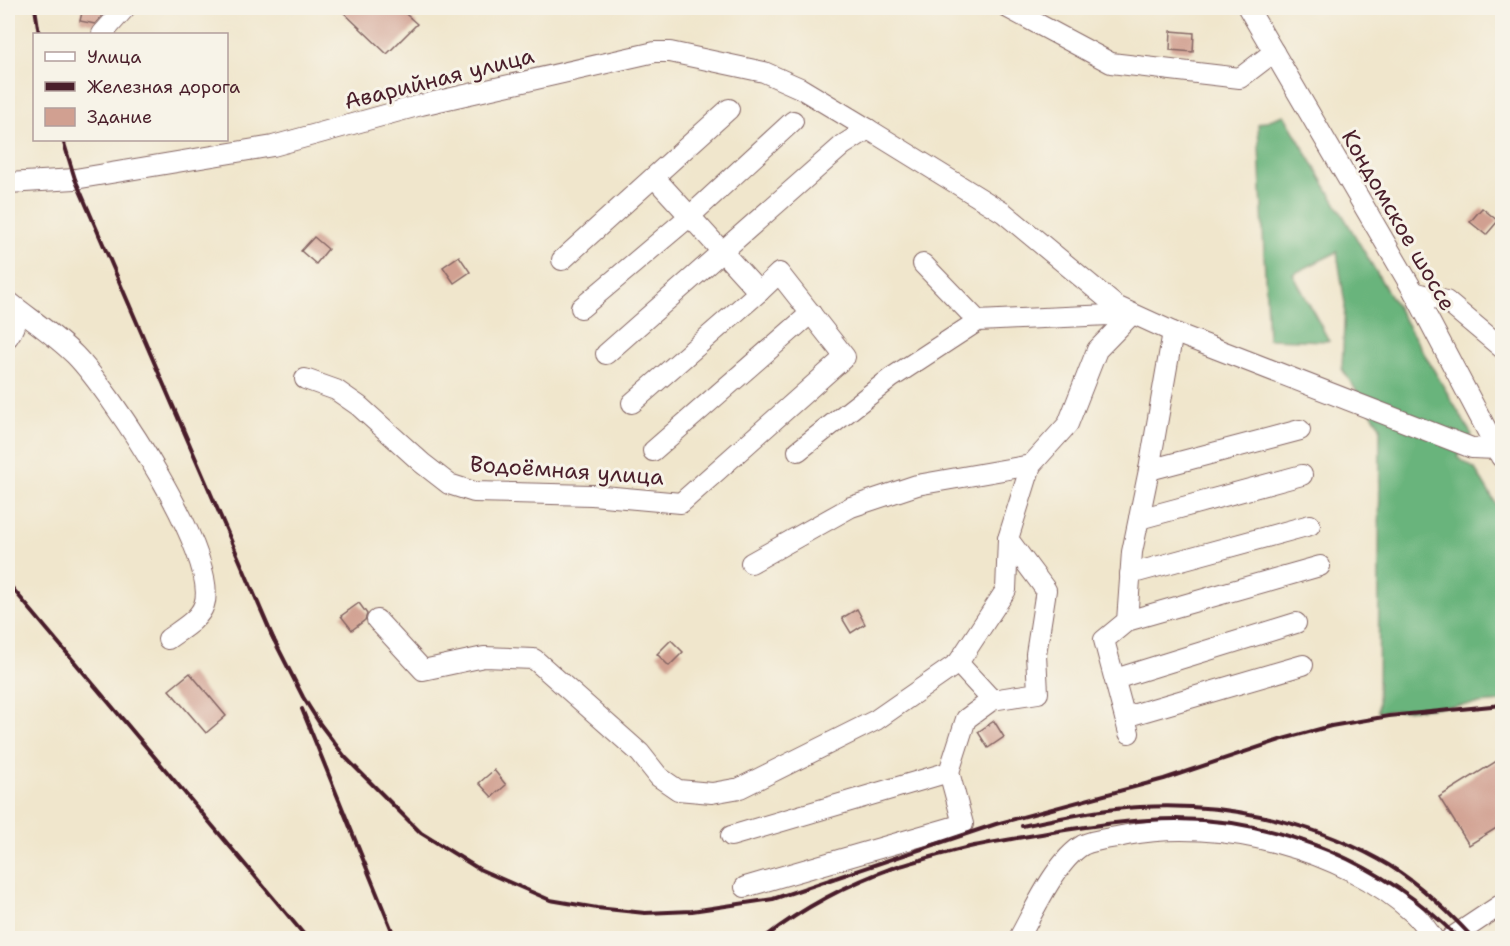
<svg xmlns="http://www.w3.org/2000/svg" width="1510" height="946" viewBox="0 0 1510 946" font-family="'Shantell Sans',sans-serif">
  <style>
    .forest { fill: #69b47c; stroke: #5a6a54; stroke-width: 1.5 }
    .building { fill: #d1a091 }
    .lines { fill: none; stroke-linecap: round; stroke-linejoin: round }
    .minor-casing { stroke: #846563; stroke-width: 22 }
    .minor { stroke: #fff; stroke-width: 20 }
    .rail { stroke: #4a1f2b; stroke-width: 4 }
    .labels { text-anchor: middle; stroke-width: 6; stroke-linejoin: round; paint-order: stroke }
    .street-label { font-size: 22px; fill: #4a1f2b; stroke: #f7f3e8 }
  </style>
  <rect width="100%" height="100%" fill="#f7f3e8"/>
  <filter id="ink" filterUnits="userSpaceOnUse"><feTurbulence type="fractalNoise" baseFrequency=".0167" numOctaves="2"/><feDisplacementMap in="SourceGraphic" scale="12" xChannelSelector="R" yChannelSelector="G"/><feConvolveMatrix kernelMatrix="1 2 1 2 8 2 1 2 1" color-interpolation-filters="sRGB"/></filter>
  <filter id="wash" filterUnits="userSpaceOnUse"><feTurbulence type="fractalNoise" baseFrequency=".008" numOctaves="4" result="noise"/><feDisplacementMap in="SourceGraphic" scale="24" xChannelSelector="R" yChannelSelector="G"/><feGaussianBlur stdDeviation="1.35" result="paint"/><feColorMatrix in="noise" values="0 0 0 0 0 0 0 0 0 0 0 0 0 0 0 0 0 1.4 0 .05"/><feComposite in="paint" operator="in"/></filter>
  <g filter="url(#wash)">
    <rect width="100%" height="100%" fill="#f0e6cc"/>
    <polygon class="forest" points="1284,115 1472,435 1457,457 1475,469 1502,514 1502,702 1378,712 1380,426 1342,369 1345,304 1337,252 1293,274 1329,341 1268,339 1258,124"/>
    <g id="blocks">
      <g class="building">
        <polygon points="83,8 104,8 103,15 95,24 80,21"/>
        <polygon points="339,8 399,8 417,24 387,54"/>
        <polygon points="1171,31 1194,33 1193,52 1170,50"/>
        <polygon points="1482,208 1498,221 1486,235 1470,222"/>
        <polygon points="314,237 328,249 316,264 301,251"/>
        <polygon points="459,256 470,272 454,283 443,267"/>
        <polygon points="359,603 367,614 365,620 352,630 341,616"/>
        <polygon points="857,609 865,624 851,633 842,618"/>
        <polygon points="671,640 683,652 669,666 657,654"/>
        <polygon points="190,673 226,716 206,733 169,690"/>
        <polygon points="994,721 1004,737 988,748 978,732"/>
        <polygon points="1503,757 1503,824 1469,845 1439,797"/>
        <polygon points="494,770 506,785 492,797 479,783"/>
      </g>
    </g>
  </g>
  <g filter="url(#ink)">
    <use href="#blocks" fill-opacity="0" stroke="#846563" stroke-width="1.5"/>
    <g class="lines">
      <defs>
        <g id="minor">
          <polyline points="1008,8 1111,63 1240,78 1274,52"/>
          <polyline points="1248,8 1414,292 1501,457"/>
          <polyline points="102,34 125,8"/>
          <polyline points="8,183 75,179 273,146 421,105 655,52 670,52 764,72 800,88 868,129"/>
          <polyline points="562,260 729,109"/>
          <polyline points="923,264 978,321"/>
          <polyline points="1414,292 1446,301 1502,348"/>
          <path d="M8,301c22,18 47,34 67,54 36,37 146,202 129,250 -5,15 -24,25 -36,34"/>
          <polyline points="581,308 690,216 793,121"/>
          <polyline points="1173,332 1149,470 1300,430"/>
          <path d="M8,337c9,-13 10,-20 1,-34"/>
          <polyline points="606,354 843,145 868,129 1004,213 1116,306 1173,332 1472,448 1497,449"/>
          <polyline points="305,379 336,390 359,406 422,463 449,484 474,492 592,495 681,503 845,357 779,273 759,292 654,177"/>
          <polyline points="632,403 759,292"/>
          <polyline points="653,451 811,313"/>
          <polyline points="798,451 891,378 978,321 1132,314"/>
          <polyline points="1139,519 1302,475"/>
          <polyline points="751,563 851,507 917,485 1031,465"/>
          <polyline points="1130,574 1310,525"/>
          <polyline points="377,620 423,670 484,657 534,659 640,753 659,777 678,790 712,793 740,788 876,720 958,663 1006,590 1008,539 1031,465 1068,424 1097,350 1132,314"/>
          <polyline points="1127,621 1320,566"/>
          <polyline points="958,663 992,700"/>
          <polyline points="1115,679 1296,623"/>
          <polyline points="1125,717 1303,665"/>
          <polyline points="1129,733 1104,640 1127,621 1132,552 1149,470"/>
          <polyline points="731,836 949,772 966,719 992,700 1038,693 1036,654 1046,590 1008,539"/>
          <polyline points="745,887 963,824 949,772"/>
          <path d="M1019,938c15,-27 37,-77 64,-93 12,-6 31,-7 44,-10 92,-18 217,14 286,78 8,7 14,17 20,25"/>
          <polyline points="1451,938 1502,904"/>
        </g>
      </defs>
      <use href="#minor" class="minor-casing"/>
      <use href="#minor" class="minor"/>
      <g class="rail">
        <polyline points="35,8 39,34"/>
        <polyline points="63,140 75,179 274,640"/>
        <polyline points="8,583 307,938"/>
        <polyline points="271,634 303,697 320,724 345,757 421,833 479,869 550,900 597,908 645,913 692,911 773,899 996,824 1164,779 1283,739 1331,726 1389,716 1502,705"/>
        <polyline points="302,709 395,938"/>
        <path d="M1022,826c39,-8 78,-17 118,-19 82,-5 166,13 238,52 36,19 68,50 95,79"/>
        <path d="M890,869c28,-8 56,-17 84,-23 28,-6 56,-10 85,-15 39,-6 78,-12 117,-12 104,0 210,45 282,119"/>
        <path d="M764,938c40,-31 86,-55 134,-72"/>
      </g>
    </g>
  </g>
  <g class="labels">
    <g class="street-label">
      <text transform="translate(439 78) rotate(-14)" y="8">Аварийная улица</text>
      <text transform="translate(1399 220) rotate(60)" y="8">Кондомское шоссе</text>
      <text transform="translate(567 470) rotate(4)" y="8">Водоёмная улица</text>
    </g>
  </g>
  <rect width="1510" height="946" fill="none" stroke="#f7f3e8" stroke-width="30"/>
  <rect x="33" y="33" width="195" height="108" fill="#f7f3e8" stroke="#b29e9c" stroke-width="1.5"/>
  <rect x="45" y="52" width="30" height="9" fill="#ffffff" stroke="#b29e9c" stroke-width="1.5"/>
  <text x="87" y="63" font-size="18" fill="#4a1f2b">Улица</text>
  <rect x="45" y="82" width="30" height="9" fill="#4a1f2b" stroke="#b29e9c" stroke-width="1.5"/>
  <text x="87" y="93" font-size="18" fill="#4a1f2b">Железная дорога</text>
  <rect x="45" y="108" width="30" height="18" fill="#d1a091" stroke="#b29e9c" stroke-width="1.5"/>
  <text x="87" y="123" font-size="18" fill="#4a1f2b">Здание</text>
</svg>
